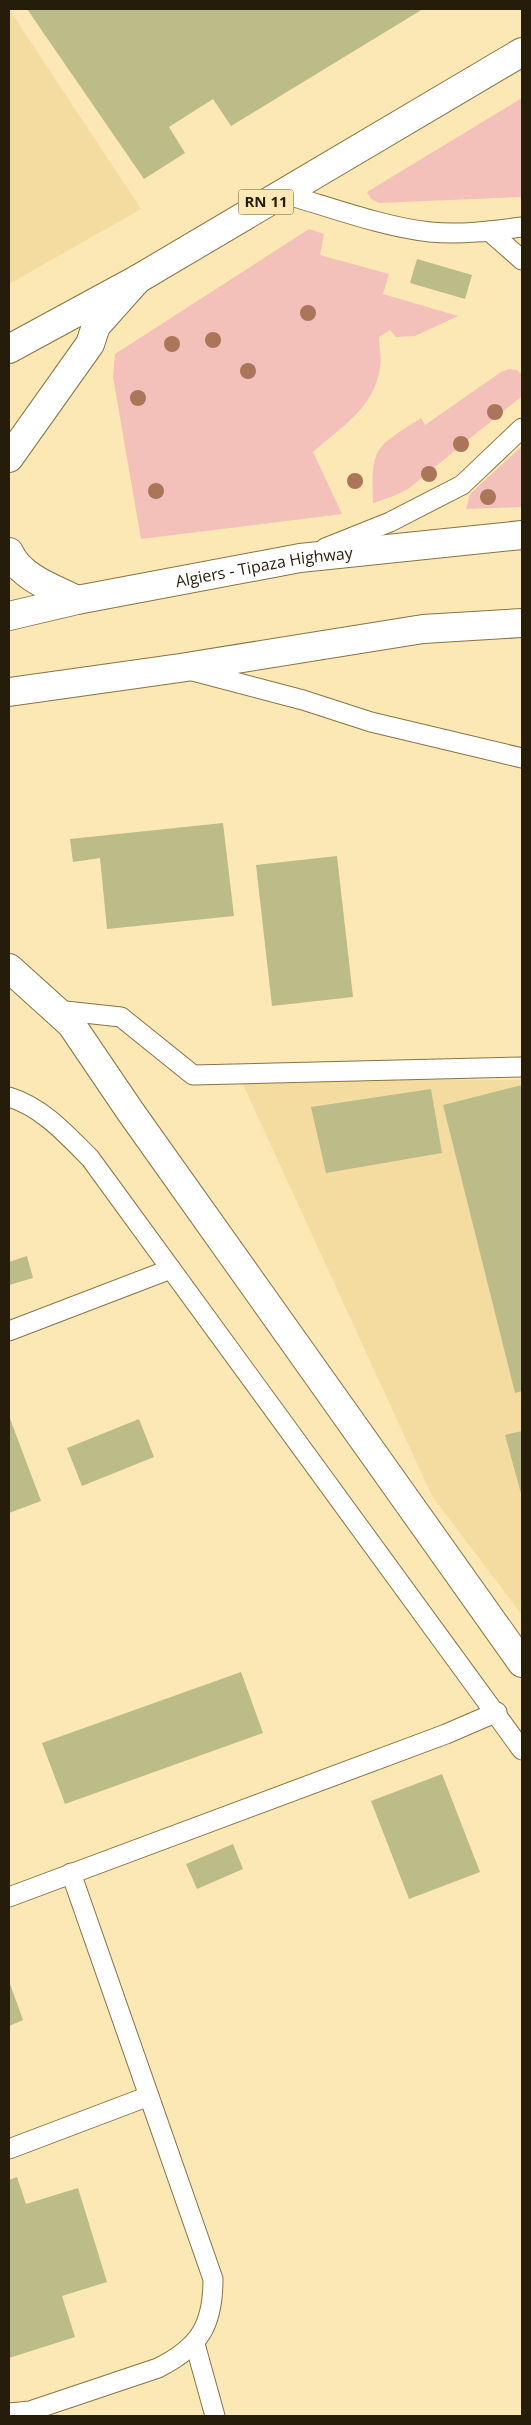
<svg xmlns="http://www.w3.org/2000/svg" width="531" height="2425" viewBox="0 0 531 2425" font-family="'Open Sans',sans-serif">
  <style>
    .built { fill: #f4dca1 }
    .green { fill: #f3c1b9 }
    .building { fill: #bbbc87 }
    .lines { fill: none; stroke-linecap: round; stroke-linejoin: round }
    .lane-casing { stroke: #877444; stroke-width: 21 }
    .street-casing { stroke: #877444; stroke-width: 30 }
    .primary-casing { stroke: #877444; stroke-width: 30 }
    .highway-casing { stroke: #877444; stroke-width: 30 }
    .lane { stroke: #fff; stroke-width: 19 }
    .street { stroke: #fff; stroke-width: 28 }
    .primary { stroke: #fff; stroke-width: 28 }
    .highway { stroke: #fff; stroke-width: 28 }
    .tree { fill: #ab755a }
    .labels { text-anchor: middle; stroke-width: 4.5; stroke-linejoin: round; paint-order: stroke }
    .shield { fill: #fce8b4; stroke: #665a3c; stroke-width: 1 }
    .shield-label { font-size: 15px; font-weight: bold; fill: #251d09 }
    .street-label { font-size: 16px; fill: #251d09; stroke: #fce8b4 }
  </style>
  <rect width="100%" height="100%" fill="#fce8b4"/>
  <g class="built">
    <polygon points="9,9 141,209 9,284"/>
    <polygon points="240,1078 522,1080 522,1615 432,1496"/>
  </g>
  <g class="green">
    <polygon points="522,98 522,197 379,203 371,199 367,192"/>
    <path d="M309,229l15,5 -4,21 69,19 -6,20 75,22 -43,20 -19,1 -6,-7 -11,7c0,10 3,21 1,31 -6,40 -39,59 -67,84l29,62 -201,25 -28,-162 2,-23z"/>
    <path d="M509,369l8,1 5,4v22l-114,93 -17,8 -18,6c-2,-58 2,-55 48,-85l4,7 76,-53z"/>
    <polygon points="522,446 522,507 466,509 470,494"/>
  </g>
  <g class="building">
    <polygon points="27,9 423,9 231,126 213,99 169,127 185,153 144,179"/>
    <polygon points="417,259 472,275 465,299 410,283"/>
    <polygon points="223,823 234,916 107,929 100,858 73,862 70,839"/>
    <polygon points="337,856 353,997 272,1006 256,865"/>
    <polygon points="522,1085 522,1391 515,1393 443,1105"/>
    <polygon points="431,1089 442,1153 326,1173 311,1107"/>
    <polygon points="27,1256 33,1278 9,1285 9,1262"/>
    <polygon points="9,1416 41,1501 9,1513"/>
    <polygon points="139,1419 154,1457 82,1486 67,1448"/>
    <polygon points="522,1431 522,1497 505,1435"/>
    <polygon points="241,1672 263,1733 65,1804 42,1743"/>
    <polygon points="442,1774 480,1872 409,1899 371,1801"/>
    <polygon points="233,1844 243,1869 197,1889 186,1864"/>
    <polygon points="9,1981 23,2020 9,2026"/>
    <polygon points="17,2177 26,2204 78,2188 107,2282 62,2296 75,2337 9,2358 9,2180"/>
  </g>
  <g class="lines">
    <defs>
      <g id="lane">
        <path d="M281,193c46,13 102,34 149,39 30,3 62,-1 92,-5"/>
        <polyline points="489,231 522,260"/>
        <polyline points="325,548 390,522 462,485 522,428"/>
        <polyline points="189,670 303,700 371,722 522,758"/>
        <polyline points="56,1010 121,1017 193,1075 522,1067"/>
        <path d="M9,1097c33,10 57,37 81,61l432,592"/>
        <polyline points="9,1331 171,1269"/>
        <polyline points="9,1897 446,1734 497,1712"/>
        <polyline points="9,2149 149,2096"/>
        <polyline points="195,2344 215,2416"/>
        <path d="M9,2413l21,-2 128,-43c42,-21 55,-43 55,-89l-142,-406"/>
      </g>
      <polyline id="street" points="9,968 71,1024 130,1111 522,1663"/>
      <polyline id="primary" points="9,349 138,279 522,52"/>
      <g id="highway">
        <polyline points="9,458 90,344 96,326 138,279"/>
        <path d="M9,552c12,26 44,36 68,48"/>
        <path id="s1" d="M9,616l68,-16 223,-42 222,-23"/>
        <polyline points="9,692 180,668 423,629 522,623"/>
      </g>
    </defs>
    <use href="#lane" class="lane-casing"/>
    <use href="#street" class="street-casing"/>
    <use href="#primary" class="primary-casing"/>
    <use href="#highway" class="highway-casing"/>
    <use href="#lane" class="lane"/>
    <use href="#street" class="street"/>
    <use href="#primary" class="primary"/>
    <use href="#highway" class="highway"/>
  </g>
  <g class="tree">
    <circle cx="308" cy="313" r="8"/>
    <circle cx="213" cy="340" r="8"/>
    <circle cx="172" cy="344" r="8"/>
    <circle cx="248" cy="371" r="8"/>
    <circle cx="138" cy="398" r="8"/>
    <circle cx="495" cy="412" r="8"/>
    <circle cx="461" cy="444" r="8"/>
    <circle cx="429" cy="474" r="8"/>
    <circle cx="355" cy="481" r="8"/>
    <circle cx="156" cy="491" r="8"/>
    <circle cx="488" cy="497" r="8"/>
  </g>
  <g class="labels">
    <rect class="shield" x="238.5" y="189.5" width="55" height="25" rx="4"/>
    <g class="shield-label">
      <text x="266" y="207">RN 11</text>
    </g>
    <g class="street-label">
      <text dy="6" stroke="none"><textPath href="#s1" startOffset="260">Algiers - Tipaza Highway</textPath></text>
    </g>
  </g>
  <rect width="531" height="2425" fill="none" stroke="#251d09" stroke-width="20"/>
</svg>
